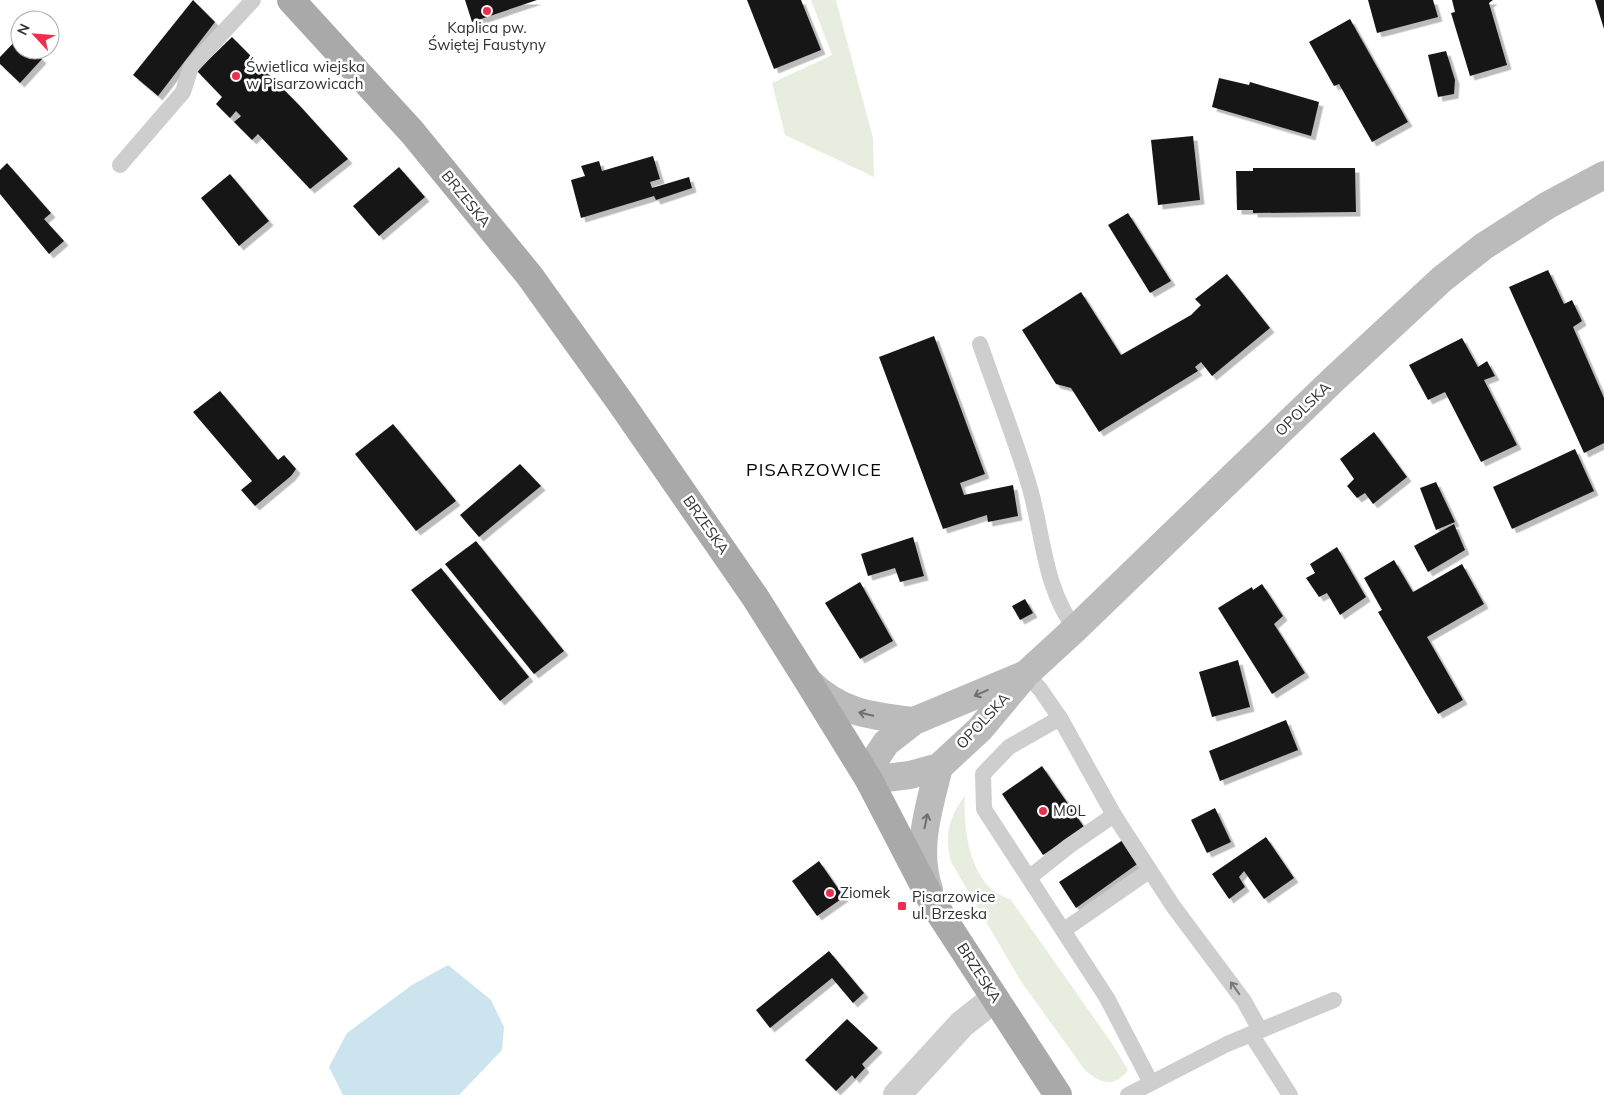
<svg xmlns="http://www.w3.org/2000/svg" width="1604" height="1095" viewBox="0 0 1604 1095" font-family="Mulish,sans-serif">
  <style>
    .green { fill: #e8eedf }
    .water { fill: #cbe4ee }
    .building { fill: #181818; filter: url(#shadow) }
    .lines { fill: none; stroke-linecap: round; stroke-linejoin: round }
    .lane { stroke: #cecece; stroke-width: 16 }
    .street { stroke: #cecece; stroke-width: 28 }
    .secondary { stroke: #bbb; stroke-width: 28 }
    .primary { stroke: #a9a9a9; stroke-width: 28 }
    .oneway { stroke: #6f6f6f }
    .oneway2 { stroke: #787878 }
    .poi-dot { fill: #ec2f4e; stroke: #fff; stroke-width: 2 }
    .labels { text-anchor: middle; stroke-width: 5; stroke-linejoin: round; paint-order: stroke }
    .poi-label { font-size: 15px; fill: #313131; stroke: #fff; text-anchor: start }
    .street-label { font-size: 15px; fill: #313131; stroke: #fff }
    .quarter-label { font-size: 18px; letter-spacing: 1px; fill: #000; stroke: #fff }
  </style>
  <defs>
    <filter id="shadow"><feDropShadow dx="4.5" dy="4.5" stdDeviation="0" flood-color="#0004"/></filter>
  </defs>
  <rect width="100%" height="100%" fill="#fff"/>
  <g class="green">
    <polygon points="811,0 836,0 873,138 874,177 785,135 772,83 832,55"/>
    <path d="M965,795c-2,30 3,71 26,94 5,5 14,8 20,11l102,145 15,25c-14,19 -28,13 -43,0l-63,-87 -71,-121c-7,-28 -2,-44 14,-67z"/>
  </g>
  <polygon class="water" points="448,965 491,1000 504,1027 502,1050 459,1095 343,1095 329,1067 347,1033 412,985"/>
  <g class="building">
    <polygon points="193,0 215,22 158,96 133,75"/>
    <polygon points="465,0 537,0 472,22"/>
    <polygon points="747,0 801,0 821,50 774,69"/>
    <polygon points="1368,0 1433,0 1438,17 1377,33"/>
    <polygon points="1452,0 1493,0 1489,3 1507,65 1470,76 1451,13 1455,12"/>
    <polygon points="1595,0 1604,0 1604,29"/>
    <polygon points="1350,19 1408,122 1372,142 1339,84 1334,86 1309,42"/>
    <polygon points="20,36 20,50 33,50 42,59 20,83 0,64 0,57"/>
    <polygon points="232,37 300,106 348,159 310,189 258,134 252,140 234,122 241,116 236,111 230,118 216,104 222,97 197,71"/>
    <polygon points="1446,51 1455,80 1454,94 1438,97 1428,55"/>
    <polygon points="1219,78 1249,85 1250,82 1319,102 1311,136 1212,107"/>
    <polygon points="1193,136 1200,200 1158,205 1151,140"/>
    <polygon points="653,156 660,179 650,182 652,188 689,177 692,188 656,200 654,196 581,218 571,180 585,176 581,166 599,161 602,171"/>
    <polygon points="7,163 51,213 44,219 64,241 49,254 0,194 0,170"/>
    <polygon points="399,167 425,197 379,236 353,206"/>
    <polygon points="1253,168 1355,168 1356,212 1253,213 1253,210 1237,210 1236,171 1253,171"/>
    <polygon points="230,174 269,221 239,246 201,198"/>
    <polygon points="1128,213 1171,281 1150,293 1108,225"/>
    <polygon points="1548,270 1564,304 1572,300 1582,321 1573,327 1604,398 1604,443 1584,453 1509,287"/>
    <polygon points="1227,274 1270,328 1212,376 1201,362 1195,367 1198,371 1099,432 1071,388 1056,384 1022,330 1081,292 1121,355 1191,315 1201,305 1195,299"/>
    <polygon points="934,336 985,474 960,483 964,495 1013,485 1018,516 988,522 987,515 943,529 879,357"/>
    <polygon points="1462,338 1478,367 1487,361 1495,376 1484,380 1517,445 1481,462 1445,392 1428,400 1409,365"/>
    <polygon points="220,391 278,460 284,455 296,469 291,476 255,506 241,490 252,481 193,412"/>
    <polygon points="393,424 456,501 416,531 355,454"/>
    <polygon points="1374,432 1407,477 1373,504 1365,493 1357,498 1347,486 1354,479 1340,459"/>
    <polygon points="1575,449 1594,491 1512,529 1493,487"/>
    <polygon points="520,464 541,486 479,537 460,515"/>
    <polygon points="1436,482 1455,522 1436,530 1420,488"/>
    <polygon points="1454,524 1465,550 1428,572 1414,546"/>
    <polygon points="913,537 924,576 900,582 895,568 868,576 861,554"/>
    <polygon points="476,541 564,651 534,674 445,564"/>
    <polygon points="1337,547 1366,597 1340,615 1327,593 1319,597 1306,578 1315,573 1310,564"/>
    <polygon points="1394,560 1413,592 1462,564 1484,604 1427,637 1463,700 1438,714 1378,612 1382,610 1364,578"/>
    <polygon points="441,568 529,677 500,701 411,590"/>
    <polygon points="860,582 893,641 860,659 825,603"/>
    <polygon points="1262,584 1283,616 1274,624 1305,673 1272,694 1218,608 1252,587 1253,590"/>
    <polygon points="1025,599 1033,613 1020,620 1012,606"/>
    <polygon points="1238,660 1250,707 1212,717 1199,672"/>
    <polygon points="1286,720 1298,750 1220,781 1209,751"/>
    <polygon points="1042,766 1084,827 1043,855 1002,794"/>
    <polygon points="1215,808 1231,842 1207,853 1191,820"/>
    <polygon points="1132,834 1147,857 1076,908 1059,882"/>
    <polygon points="1266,837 1294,878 1264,899 1244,871 1239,877 1245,887 1229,899 1212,874"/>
    <polygon points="819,861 844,897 817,916 792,881"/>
    <polygon points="829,951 864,993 853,1003 832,978 770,1028 756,1010"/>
    <polygon points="847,1019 878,1048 862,1064 865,1068 855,1079 852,1075 836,1091 805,1060"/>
  </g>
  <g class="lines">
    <g class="lane">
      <polyline points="120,165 183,92 191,67 253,0"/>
      <path d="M980,344c16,47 35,94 49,141 15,51 14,100 46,144"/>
      <polyline points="1026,674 1040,689 1060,718 1009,747 983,774 984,809 1107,998 1151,1083"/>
      <polyline points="1114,815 1173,906 1244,1001 1260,1030"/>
      <polyline points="1030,877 1069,846 1114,815 1060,718"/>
      <polyline points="1064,930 1149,871"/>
      <polyline points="1251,1034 1290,1095"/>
      <polyline points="1128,1095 1227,1044 1334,1000"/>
    </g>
    <polyline class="street" points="897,1095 962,1024 995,998"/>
    <g class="secondary">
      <polyline points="1026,674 914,721 886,743 874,761 869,780 910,775 939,767 980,729 1026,674 1075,629 1333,380 1442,279 1484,246 1548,205 1604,175"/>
      <path d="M809,682c31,31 63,34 105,39"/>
      <path d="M929,890c-14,-42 0,-82 10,-123"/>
    </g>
    <polyline class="primary" points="291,0 412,132 529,275 623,406 755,597 808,681 869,780 933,903 1058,1095"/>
  </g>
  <defs><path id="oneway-shaft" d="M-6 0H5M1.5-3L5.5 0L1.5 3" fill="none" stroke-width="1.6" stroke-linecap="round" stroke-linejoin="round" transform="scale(1.25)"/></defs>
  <g class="oneway">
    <use href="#oneway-shaft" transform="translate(981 693) rotate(156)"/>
    <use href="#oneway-shaft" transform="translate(866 714) rotate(-166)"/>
    <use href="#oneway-shaft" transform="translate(926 821) rotate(-78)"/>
  </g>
  <use class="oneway2" href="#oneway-shaft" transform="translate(1235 988) rotate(-125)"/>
  <g class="poi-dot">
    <circle cx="487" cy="11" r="5"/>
    <circle cx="236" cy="76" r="5"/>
    <circle cx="1043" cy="811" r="5"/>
    <circle cx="830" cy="893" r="5"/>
    <rect x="897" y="901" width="10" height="10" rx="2.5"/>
  </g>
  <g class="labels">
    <g class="poi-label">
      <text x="487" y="33" text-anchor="middle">Kaplica pw.<tspan x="487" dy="17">Świętej Faustyny</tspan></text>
      <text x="246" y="72">Świetlica wiejska<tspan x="246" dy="17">w Pisarzowicach</tspan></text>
      <text x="1053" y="816">MOL</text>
      <text x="840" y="898">Ziomek</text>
      <text x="912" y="902">Pisarzowice<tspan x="912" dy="17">ul. Brzeska</tspan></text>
    </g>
    <g class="street-label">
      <text transform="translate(466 199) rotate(51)" y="5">BRZESKA</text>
      <text transform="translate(1303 409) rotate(-44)" y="5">OPOLSKA</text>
      <text transform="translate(706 525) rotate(55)" y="5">BRZESKA</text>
      <text transform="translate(983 721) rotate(-47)" y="5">OPOLSKA</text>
      <text transform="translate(979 973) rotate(57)" y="5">BRZESKA</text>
    </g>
    <g class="quarter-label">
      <text x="814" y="476">PISARZOWICE</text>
    </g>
  </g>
  <g transform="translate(35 35) rotate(296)"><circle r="24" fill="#ffffff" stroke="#adadad"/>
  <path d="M0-4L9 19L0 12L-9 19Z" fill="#ec2f4e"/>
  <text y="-8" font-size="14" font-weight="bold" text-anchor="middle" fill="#313131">N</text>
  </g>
</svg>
